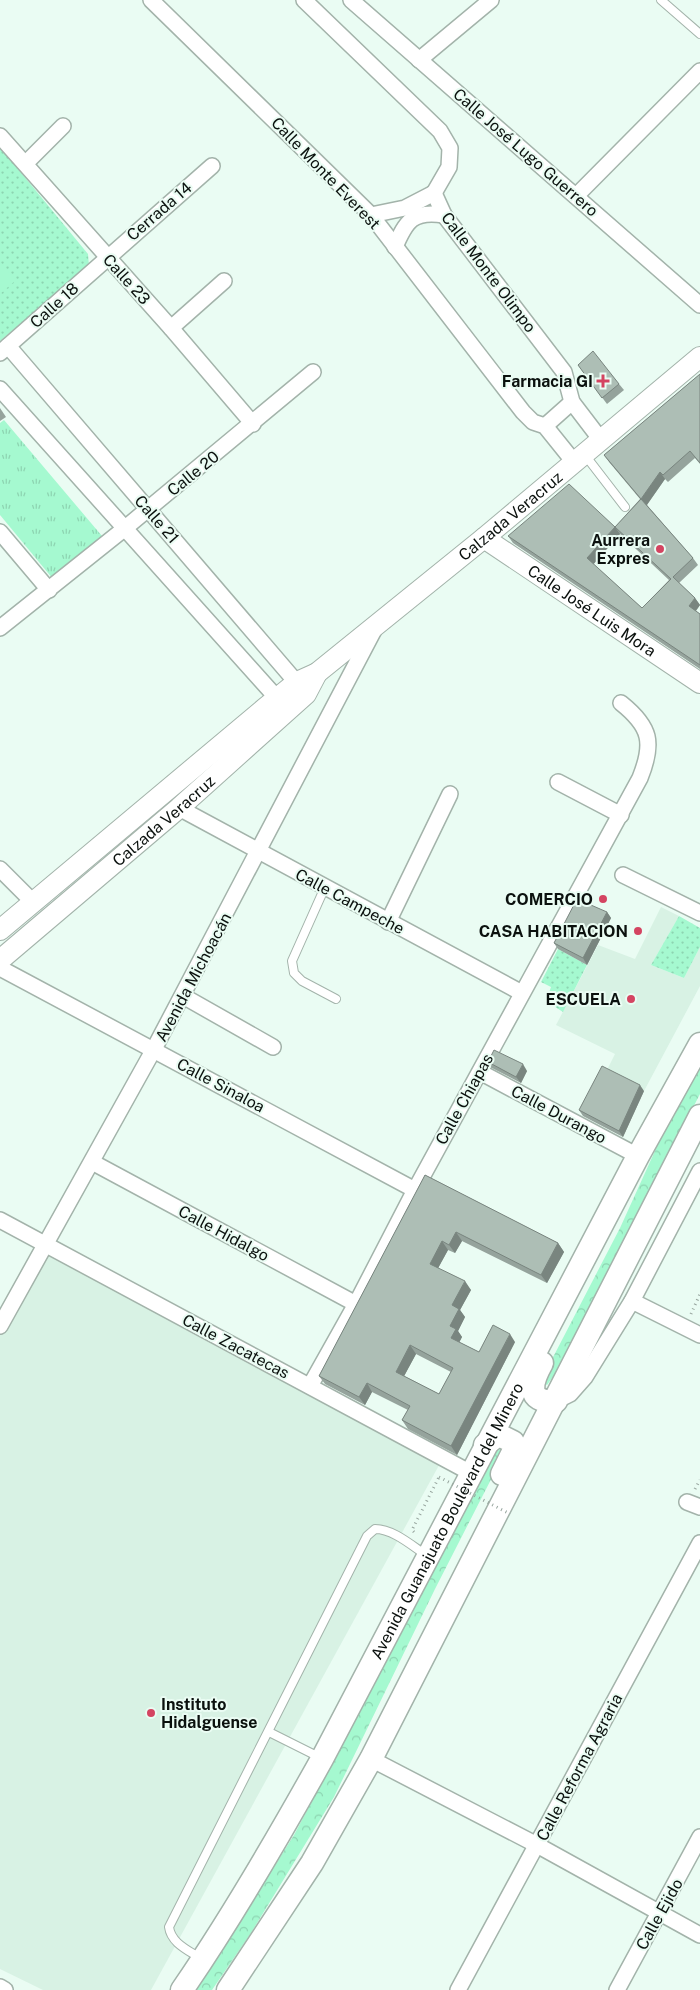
<svg xmlns="http://www.w3.org/2000/svg" width="700" height="1990" viewBox="0 0 700 1990" font-family="'Public Sans',sans-serif">
  <style>
    .built { fill: #d8f2e4 }
    .grass { fill: url(#grass-tufts) }
    .forest { fill: url(#forest-crowns) }
    .park { fill: url(#park-dots) }
    .garden { fill: #a5f9d0 }
    .lines { fill: none; stroke-linecap: round; stroke-linejoin: round }
    .lane-casing { stroke: #a3b3aa; stroke-width: 10 }
    .street-casing { stroke: #a3b3aa; stroke-width: 18 }
    .secondary-casing { stroke: #a3b3aa; stroke-width: 22 }
    .primary-casing { stroke: #a3b3aa; stroke-width: 25 }
    .path { stroke: #97a59e; stroke-width: 3; stroke-dasharray: 1 4; stroke-linecap: butt }
    .lane { stroke: #fff; stroke-width: 8 }
    .street { stroke: #fff; stroke-width: 15 }
    .secondary { stroke: #fff; stroke-width: 20 }
    .primary { stroke: #fff; stroke-width: 22 }
    .path-bridge { stroke: #97a59e; stroke-width: 3; stroke-dasharray: 1 4; stroke-linecap: butt }
    .wall { fill: #95a39c; fill-rule: evenodd }
    .shaded-wall { fill: #79857f }
    .building { fill: #adbeb5; stroke: #79857f; fill-rule: evenodd }
    .poi-dot { fill: #d44461; stroke: #eafcf3; stroke-width: 2 }
    .labels { text-anchor: middle; stroke-width: 4; stroke-linejoin: round; paint-order: stroke }
    .street-label { font-size: 16px; fill: #0b110e; stroke: #eafcf3 }
    .poi-label { font-size: 16px; font-weight: bold; fill: #0b110e; stroke: #eafcf3; text-anchor: end }
  </style>
  <defs>
    <pattern id="grass-tufts" width="24" height="20" patternUnits="userSpaceOnUse" patternTransform="scale(1.25)"><rect width="24" height="20" fill="#a5f9d0"/><path d="M3 7l-1-3M5 7V3M7 7l1-3M15 17l-1-3M17 17v-4M19 17l1-3" fill="none" stroke="#8dd4b1"/></pattern>
    <pattern id="forest-crowns" width="20" height="18" patternUnits="userSpaceOnUse" patternTransform="scale(1.25)"><rect width="20" height="18" fill="#a5f9d0"/><path d="M2 6a3 3 0 1 1 6 0M12 15a3 3 0 1 1 6 0" fill="none" stroke="#8dd4b1"/></pattern>
    <pattern id="park-dots" width="8" height="8" patternUnits="userSpaceOnUse" patternTransform="scale(1.25)"><rect width="8" height="8" fill="#a5f9d0"/><path d="M2 2h.1M6 6h.1" fill="none" stroke="#8dd4b1" stroke-width="1.8" stroke-linecap="round"/></pattern>
  </defs>
  <rect width="100%" height="100%" fill="#eafcf3"/>
  <g class="built">
    <polygon points="661,907 679,916 651,965 684,978 700,947 700,986 644,1091 606,1072 615,1054 556,1025 598,945 635,959"/>
    <polygon points="46,1245 443,1458 151,1990 43,1990 0,1969 0,1329"/>
  </g>
  <polygon class="grass" points="4,420 102,536 53,579 0,515 0,423"/>
  <g class="forest">
    <polygon points="700,1064 700,1094 558,1370 547,1385 542,1382 549,1365 620,1228 669,1120"/>
    <polygon points="500,1449 504,1450 504,1454 435,1589 334,1797 251,1933 212,1990 193,1990 238,1924 294,1835 496,1452"/>
  </g>
  <g class="park">
    <polygon points="0,147 88,254 89,266 0,341"/>
    <polygon points="679,916 700,928 700,947 684,978 651,965"/>
    <polygon points="558,949 587,965 563,1012 546,1001 551,987 541,982"/>
  </g>
  <polygon class="garden" points="0,262 16,280 0,294"/>
  <g class="lines">
    <defs>
      <g id="lane">
        <polyline points="661,0 700,34"/>
        <polyline points="585,455 625,507"/>
        <polyline points="325,887 292,961 294,973 302,981 336,999"/>
        <polyline points="269,1732 321,1758"/>
        <path d="M200,1958c-12,-8 -29,-15 -31,-31l198,-391 8,-7c18,0 36,16 51,26"/>
      </g>
      <g id="street">
        <polyline points="151,0 371,215 523,412 533,422 545,426 574,462"/>
        <polyline points="304,0 440,131 450,148 449,167 434,193"/>
        <polyline points="351,0 700,305"/>
        <polyline points="419,60 491,0"/>
        <polyline points="0,136 171,328 253,424"/>
        <polyline points="26,163 63,126"/>
        <polyline points="434,193 444,215 564,372 572,402 601,440"/>
        <polyline points="576,196 700,71"/>
        <polyline points="371,215 405,208 434,193"/>
        <path d="M395,247c11,-26 18,-37 49,-32"/>
        <polyline points="171,328 224,281"/>
        <polyline points="8,346 303,690"/>
        <polyline points="0,353 212,166"/>
        <polyline points="0,389 284,706"/>
        <polyline points="545,426 572,402"/>
        <polyline points="0,532 49,590"/>
        <polyline points="0,628 124,529 313,372"/>
        <polyline points="558,782 621,815"/>
        <polyline points="179,808 522,993"/>
        <polyline points="0,869 33,902"/>
        <polyline points="623,875 700,913"/>
        <polyline points="388,922 450,794"/>
        <polyline points="0,968 415,1190"/>
        <polyline points="183,996 273,1047"/>
        <polyline points="480,1072 638,1156"/>
        <polyline points="92,1162 356,1304"/>
        <polyline points="0,1220 471,1473"/>
        <polyline points="632,1301 700,1335"/>
        <polyline points="0,1326 154,1049 374,630"/>
        <path d="M310,1386l46,-82 59,-114 225,-412c14,-35 11,-51 -19,-75"/>
        <polyline points="556,1401 570,1394 585,1377 632,1301 700,1171"/>
        <polyline points="687,1502 700,1507"/>
        <polyline points="371,1759 537,1845 700,1935"/>
        <polyline points="0,1987 5,1990"/>
        <polyline points="458,1990 700,1543"/>
        <polyline points="617,1990 700,1837"/>
      </g>
      <g id="secondary">
        <path id="s1" d="M484,538l216,145"/>
        <path id="s2" d="M0,930l265,-222 32,-26 20,-9 167,-135 216,-181"/>
        <path id="s3" d="M0,960l179,-152 127,-114 11,-21"/>
      </g>
      <g id="primary">
        <path d="M542,1363c-10,18 -18,40 14,38"/>
        <polyline points="485,1445 494,1438 501,1436 513,1442 514,1450 502,1474"/>
        <path id="s4" d="M182,1990c51,-74 96,-152 140,-231l316,-603 62,-112"/>
        <polyline points="228,1990 312,1863 371,1759 700,1116"/>
      </g>
    </defs>
    <use href="#lane" class="lane-casing"/>
    <use href="#street" class="street-casing"/>
    <use href="#secondary" class="secondary-casing"/>
    <use href="#primary" class="primary-casing"/>
    <g class="path">
      <polyline points="691,1314 700,1294"/>
      <polyline points="695,1489 700,1480"/>
      <polyline points="414,1532 412,1530 439,1477"/>
    </g>
    <use href="#lane" class="lane"/>
    <use href="#street" class="street"/>
    <use href="#secondary" class="secondary"/>
    <use href="#primary" class="primary"/>
    <polyline class="path-bridge" points="439,1477 510,1514"/>
  </g>
  <g class="wall">
    <polygon points="578,365 619,384 624,390 607,404"/>
    <path d="M700,374v90l-5,-6 -27,24 -3,-3 -18,26 46,53 5,7 -19,18 16,15 5,7 -4,6 4,3v55l-187,-126 -5,-7 107,-9 25,-28 -31,-37 -5,-7zM620,534l49,46 -27,28 -49,-44z"/>
    <polygon points="0,408 6,417 0,421"/>
    <polygon points="607,912 611,918 587,965 558,949 554,943"/>
    <polygon points="488,1062 527,1071 521,1083 492,1068"/>
    <polygon points="644,1091 623,1137 583,1116 579,1110"/>
    <path d="M425,1175l133,68 6,9 -17,31 -85,-42 -7,12 -7,-3 -10,18 33,22 -11,20 5,7 -7,14 4,6 -3,5 20,10 36,-10 -58,113 -49,-26 -6,-9 6,-10 -36,-18 -7,13 -40,-21 -6,-8zM416,1354l35,18 -12,22 -35,-18z"/>
  </g>
  <g class="shaded-wall">
    <polygon points="660,472 665,479 646,506 641,499"/>
    <polygon points="615,527 620,534 592,566 587,558"/>
    <polygon points="695,598 700,605 694,613 689,606"/>
    <polygon points="607,912 611,918 587,965 583,958"/>
    <polygon points="523,1064 527,1071 521,1083 516,1077"/>
    <polygon points="640,1085 644,1091 623,1137 619,1131"/>
    <polygon points="456,1232 462,1241 455,1253 449,1245"/>
    <polygon points="442,1241 448,1250 436,1272 430,1264"/>
    <polygon points="558,1243 564,1252 547,1283 541,1275"/>
    <polygon points="465,1281 471,1290 460,1310 465,1317 458,1331 462,1337 457,1347 451,1338 450,1326 452,1305"/>
    <polygon points="510,1334 515,1342 457,1455 451,1446"/>
    <polygon points="410,1345 416,1354 402,1380 396,1372"/>
    <polygon points="367,1383 372,1392 365,1405 359,1397"/>
  </g>
  <g class="building">
    <polygon points="593,351 619,384 602,398 578,365"/>
    <polygon points="700,374 700,463 690,451 663,475 660,472 641,499 604,455"/>
    <path d="M569,484l46,43 26,-28 52,59 -20,19 22,21 -6,8 11,8v51l-192,-129zM615,527l56,52 -29,29 -55,-50z"/>
    <polygon points="577,899 607,912 583,958 554,943"/>
    <polygon points="494,1050 523,1064 516,1077 488,1062"/>
    <polygon points="602,1066 640,1085 619,1131 579,1110"/>
    <path d="M425,1175l133,68 -17,32 -85,-43 -7,13 -7,-4 -12,23 35,17 -13,24 7,4 -9,17 6,3 -5,9 28,14 14,-27 17,9 -59,112 -49,-26 8,-14 -43,-23 -8,14 -40,-21zM410,1345l43,23 -14,26 -43,-22z"/>
  </g>
  <g class="poi-dot">
    <path d="M600.5 373.5h5v5h5v5h-5v5h-5v-5h-5v-5h5z"/>
    <circle cx="660" cy="549" r="5"/>
    <circle cx="603" cy="899" r="5"/>
    <circle cx="638" cy="931" r="5"/>
    <circle cx="631" cy="999" r="5"/>
    <circle cx="151" cy="1713" r="5"/>
  </g>
  <g class="labels">
    <g class="street-label">
      <text transform="translate(526 152) rotate(41)" y="6">Calle José Lugo Guerrero</text>
      <text transform="translate(326 173) rotate(46)" y="6">Calle Monte Everest</text>
      <text transform="translate(159 211) rotate(-41)" y="6">Cerrada 14</text>
      <text transform="translate(489 272) rotate(53)" y="6">Calle Monte Olimpo</text>
      <text transform="translate(127 279) rotate(48)" y="6">Calle 23</text>
      <text transform="translate(54 305) rotate(-42)" y="6">Calle 18</text>
      <text transform="translate(193 473) rotate(-39)" y="6">Calle 20</text>
      <text dy="6" stroke="none"><textPath href="#s2" startOffset="658">Calzada Veracruz</textPath></text>
      <text transform="translate(157 519) rotate(49)" y="6">Calle 21</text>
      <text dy="6" stroke="none"><textPath href="#s1" startOffset="130">Calle José Luis Mora</textPath></text>
      <text dy="6" stroke="none"><textPath href="#s3" startOffset="215">Calzada Veracruz</textPath></text>
      <text transform="translate(350 901) rotate(28)" y="6">Calle Campeche</text>
      <text transform="translate(193 977) rotate(-62)" y="6">Avenida Michoacán</text>
      <text transform="translate(221 1085) rotate(28)" y="6">Calle Sinaloa</text>
      <text transform="translate(464 1099) rotate(-61)" y="6">Calle Chiapas</text>
      <text transform="translate(559 1114) rotate(28)" y="6">Calle Durango</text>
      <text transform="translate(224 1233) rotate(28)" y="6">Calle Hidalgo</text>
      <text transform="translate(236 1346) rotate(28)" y="6">Calle Zacatecas</text>
      <text dy="6" stroke="none"><textPath href="#s4" startOffset="539">Avenida Guanajuato Boulevard del Minero</textPath></text>
      <text transform="translate(579 1767) rotate(-62)" y="6">Calle Reforma Agraria</text>
      <text transform="translate(659 1914) rotate(-61)" y="6">Calle Ejido</text>
    </g>
    <g class="poi-label">
      <text x="593" y="387">Farmacia GI</text>
      <text x="650" y="546">Aurrera<tspan x="650" dy="18">Expres</tspan></text>
      <text x="593" y="905">COMERCIO</text>
      <text x="628" y="937">CASA HABITACION</text>
      <text x="621" y="1005">ESCUELA</text>
      <text x="161" y="1710" text-anchor="start">Instituto<tspan x="161" dy="18">Hidalguense</tspan></text>
    </g>
  </g>
</svg>
